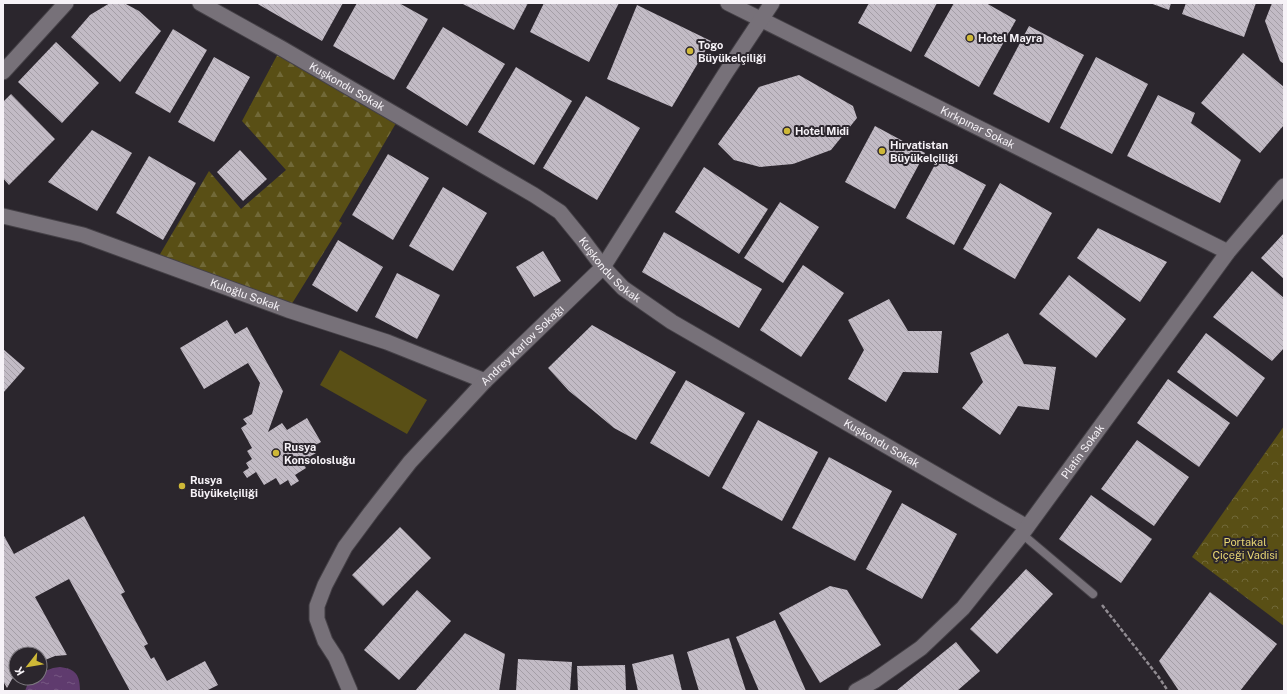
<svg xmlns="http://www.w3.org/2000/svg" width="1287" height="694" viewBox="0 0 1287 694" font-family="'Public Sans',sans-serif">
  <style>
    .grass { fill: #594f15 }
    .forest { fill: url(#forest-firs) }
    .park { fill: url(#park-crowns) }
    .water { fill: url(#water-ripples) }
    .building { fill: url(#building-back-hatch) }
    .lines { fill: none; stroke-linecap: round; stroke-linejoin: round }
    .service-casing { stroke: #454147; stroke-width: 10 }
    .minor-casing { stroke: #454147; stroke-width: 17 }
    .path { stroke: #918c92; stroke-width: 2.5; stroke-dasharray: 4 2; stroke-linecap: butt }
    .service { stroke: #777179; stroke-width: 8 }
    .minor { stroke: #777179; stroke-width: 15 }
    .poi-dot { fill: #ceb837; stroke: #2b262d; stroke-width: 1.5 }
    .labels { text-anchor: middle; stroke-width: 4; stroke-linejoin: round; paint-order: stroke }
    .poi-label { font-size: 11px; font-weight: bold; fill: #f6f2f7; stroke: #2b262d; text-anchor: start }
    .street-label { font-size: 11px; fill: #f6f2f7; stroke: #2b262d }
    .park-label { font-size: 11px; fill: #e8d673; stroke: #2b262d }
  </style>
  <defs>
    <pattern id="forest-firs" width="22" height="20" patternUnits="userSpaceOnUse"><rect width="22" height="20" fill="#594f15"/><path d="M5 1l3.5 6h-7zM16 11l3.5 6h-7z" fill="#716938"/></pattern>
    <pattern id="park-crowns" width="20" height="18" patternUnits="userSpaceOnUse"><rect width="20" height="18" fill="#594f15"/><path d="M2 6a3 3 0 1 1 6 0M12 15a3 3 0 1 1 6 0" fill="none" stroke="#716938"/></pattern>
    <pattern id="water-ripples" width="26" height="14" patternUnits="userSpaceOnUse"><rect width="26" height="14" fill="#5f3b6e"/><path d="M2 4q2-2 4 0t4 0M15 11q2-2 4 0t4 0" fill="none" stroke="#775883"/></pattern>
    <pattern id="building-back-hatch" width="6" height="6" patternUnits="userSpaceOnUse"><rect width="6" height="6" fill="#c2bbc5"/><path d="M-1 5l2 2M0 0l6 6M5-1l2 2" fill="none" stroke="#a49ea6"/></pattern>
  </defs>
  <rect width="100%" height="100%" fill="#2b262d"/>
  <polygon class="grass" points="340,350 427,400 407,434 320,385"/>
  <polygon class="forest" points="281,48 399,118 339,221 342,223 288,310 156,261 209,171 241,209 286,170 242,121"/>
  <polygon class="park" points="1284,426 1284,626 1192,557"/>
  <path class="water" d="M60,667c16,2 20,8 20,24h-55l3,-8 5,-5h7v-5l13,-5z"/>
  <g class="building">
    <polygon points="110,3 124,3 139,11 161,31 120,82 71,37 90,15"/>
    <polygon points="256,3 343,3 322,41"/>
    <polygon points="357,3 399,3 428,19 394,80 333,46"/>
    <polygon points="461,3 528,3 514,30"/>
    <polygon points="544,3 619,3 589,62 530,32"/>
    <polygon points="869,3 937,3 911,52 858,23"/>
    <polygon points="954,3 986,3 1016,20 979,87 924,56"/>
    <polygon points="1150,3 1171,3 1169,10"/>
    <polygon points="1186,3 1256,3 1244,37 1182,14"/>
    <polygon points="1272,3 1284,3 1284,64 1280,61 1265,21"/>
    <polygon points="637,5 711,41 672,107 607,79"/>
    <polygon points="1029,26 1084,55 1049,123 993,94"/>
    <polygon points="443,27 505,64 467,126 406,88"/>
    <polygon points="173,29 207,50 170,113 135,93"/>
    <polygon points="56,42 99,83 62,123 18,82"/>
    <polygon points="1243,53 1284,87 1284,125 1260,153 1201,103"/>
    <polygon points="214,57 250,77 214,142 178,122"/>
    <polygon points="1096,57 1148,84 1112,154 1060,128"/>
    <polygon points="516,67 572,101 534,165 478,132"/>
    <polygon points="799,75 853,106 857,118 831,150 793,164 760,167 734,160 718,144 759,87"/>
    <polygon points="11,94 55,139 9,185 3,178 3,102"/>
    <polygon points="1158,95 1195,113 1191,123 1241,160 1220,203 1127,156"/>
    <polygon points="586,96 640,128 597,200 543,168"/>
    <polygon points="875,126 925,153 895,209 845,182"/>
    <polygon points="92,130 132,153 97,211 48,182"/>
    <polygon points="240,150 267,179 243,201 217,172"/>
    <polygon points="388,154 429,178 393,240 352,215"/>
    <polygon points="149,156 196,183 163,240 116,213"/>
    <polygon points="938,159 986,185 954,245 906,218"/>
    <polygon points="704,167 768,209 739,254 675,212"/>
    <polygon points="1000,183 1052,213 1015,279 963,249"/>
    <polygon points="443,187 487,213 453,271 409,246"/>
    <polygon points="780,202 819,227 783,283 744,258"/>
    <polygon points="1098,228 1167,262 1140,302 1077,258"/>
    <polygon points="664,232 762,289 739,328 642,272"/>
    <polygon points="1284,233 1284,279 1261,258"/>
    <polygon points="338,240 383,267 357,312 312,285"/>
    <polygon points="543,251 561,281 534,297 516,267"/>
    <polygon points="803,265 844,293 801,357 760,330"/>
    <polygon points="1252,271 1284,298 1284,348 1272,361 1213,317"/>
    <polygon points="397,273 440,295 417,339 375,317"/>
    <polygon points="1069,275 1126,319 1096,358 1039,314"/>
    <polygon points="889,299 908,331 942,331 938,373 903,372 886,402 848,379 864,350 848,320"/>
    <polygon points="227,320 235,334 247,327 283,391 268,432 282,423 287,430 307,418 321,442 312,447 316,453 302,461 306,468 295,475 299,481 291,486 288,480 280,485 276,478 264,485 256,472 247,478 243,472 249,468 246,463 252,459 247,451 252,448 241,428 247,424 243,419 252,414 260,383 248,363 204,389 180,348"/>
    <polygon points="592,325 676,372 636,440 614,428 590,408 569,391 548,368"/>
    <polygon points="1008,333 1024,364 1056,367 1049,410 1018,406 1000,435 962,408 983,382 970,353"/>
    <polygon points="1206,333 1265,378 1237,417 1177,372"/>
    <polygon points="3,349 25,368 3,393"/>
    <polygon points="1168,379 1230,423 1199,467 1137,423"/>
    <polygon points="686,380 745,413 709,477 650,443"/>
    <polygon points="758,420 818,452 782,521 722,488"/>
    <polygon points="1137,440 1189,477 1154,526 1101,489"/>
    <polygon points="829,457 892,491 855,561 792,528"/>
    <polygon points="1091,495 1152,539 1121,583 1059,539"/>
    <polygon points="902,503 957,534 922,599 866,569"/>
    <polygon points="84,516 125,592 121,594 148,644 144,646 151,659 154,657 167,681 205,661 218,685 206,691 130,691 69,579 35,597 67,655 55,656 40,662 40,654 16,654 16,676 12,679 7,688 3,681 3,534 14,554"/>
    <polygon points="400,527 431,558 383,606 352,575"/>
    <polygon points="1026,569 1053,594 997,654 970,629"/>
    <polygon points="830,586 847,590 881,645 820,683 779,613"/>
    <polygon points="417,590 451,621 399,680 364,650"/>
    <polygon points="1210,592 1277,644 1240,691 1179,691 1159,661"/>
    <polygon points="775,620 806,691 759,691 736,637"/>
    <polygon points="465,633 505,654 499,691 415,691"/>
    <polygon points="729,638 746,691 699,691 687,652"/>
    <polygon points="956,642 980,671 957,691 896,691"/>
    <polygon points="673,654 682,691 638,691 632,664"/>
    <polygon points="518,659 572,662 570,691 516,691"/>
    <polygon points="625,665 626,691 578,691 577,666"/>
  </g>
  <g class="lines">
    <defs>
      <polyline id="service" points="1022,534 1093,594"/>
      <g id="minor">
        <path id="s1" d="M200,3l81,45 253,147 26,17 22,27 21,28 20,21 49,34 355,205"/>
        <path id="s2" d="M728,3l500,249"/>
        <polyline points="3,72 66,3"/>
        <path id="s3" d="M3,216l80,19 205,75 99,32 98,39"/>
        <path id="s4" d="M350,691l-14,-33 -11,-17 -8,-22v-13l8,-21 20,-38 26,-35 39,-50 75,-81 118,-114 122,-193 47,-71"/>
        <path id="s5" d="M856,691l18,-10 47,-33 42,-40 59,-74 206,-282 56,-66"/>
      </g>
    </defs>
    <use href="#service" class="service-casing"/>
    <use href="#minor" class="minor-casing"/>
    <polyline class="path" points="1102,605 1158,676 1168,691"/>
    <use href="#service" class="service"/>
    <use href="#minor" class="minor"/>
  </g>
  <g class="poi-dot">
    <circle cx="970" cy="38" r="4"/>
    <circle cx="690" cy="51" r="4"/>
    <circle cx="787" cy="131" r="4"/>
    <circle cx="882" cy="151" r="4"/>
    <circle cx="276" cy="453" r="4"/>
    <circle cx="182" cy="486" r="4"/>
  </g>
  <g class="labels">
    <g class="poi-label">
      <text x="978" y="42">Hotel Mayra</text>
      <text x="698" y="49">Togo<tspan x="698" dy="13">Büyükelçiliği</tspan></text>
      <text x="795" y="135">Hotel Midi</text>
      <text x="890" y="149">Hırvatistan<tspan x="890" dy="13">Büyükelçiliği</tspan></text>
      <text x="284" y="451">Rusya<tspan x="284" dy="13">Konsolosluğu</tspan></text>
      <text x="190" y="484">Rusya<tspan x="190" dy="13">Büyükelçiliği</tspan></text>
    </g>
    <g class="street-label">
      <text dy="4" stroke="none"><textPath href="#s1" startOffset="169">Kuşkondu Sokak</textPath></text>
      <text dy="4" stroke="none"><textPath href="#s2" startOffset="279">Kırkpınar Sokak</textPath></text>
      <text dy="4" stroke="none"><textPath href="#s1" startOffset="493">Kuşkondu Sokak</textPath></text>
      <text dy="4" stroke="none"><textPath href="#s3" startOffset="255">Kuloğlu Sokak</textPath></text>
      <text dy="4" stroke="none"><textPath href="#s4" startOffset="427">Andrey Karlov Sokağı</textPath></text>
      <text dy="4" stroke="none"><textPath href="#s1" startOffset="817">Kuşkondu Sokak</textPath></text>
      <text dy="4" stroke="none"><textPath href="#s5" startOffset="333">Platin Sokak</textPath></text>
    </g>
    <g class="park-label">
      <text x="1245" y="546">Portakal<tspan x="1245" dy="13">Çiçeği Vadisi</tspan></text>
    </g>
  </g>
  <rect width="1287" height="694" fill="none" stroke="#f6f2f7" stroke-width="8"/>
  <g transform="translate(28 666) rotate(239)"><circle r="19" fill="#2b262d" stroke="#7c787e"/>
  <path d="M0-3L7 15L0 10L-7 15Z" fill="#ceb837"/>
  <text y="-6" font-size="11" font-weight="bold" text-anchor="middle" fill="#f6f2f7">K</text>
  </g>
</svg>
